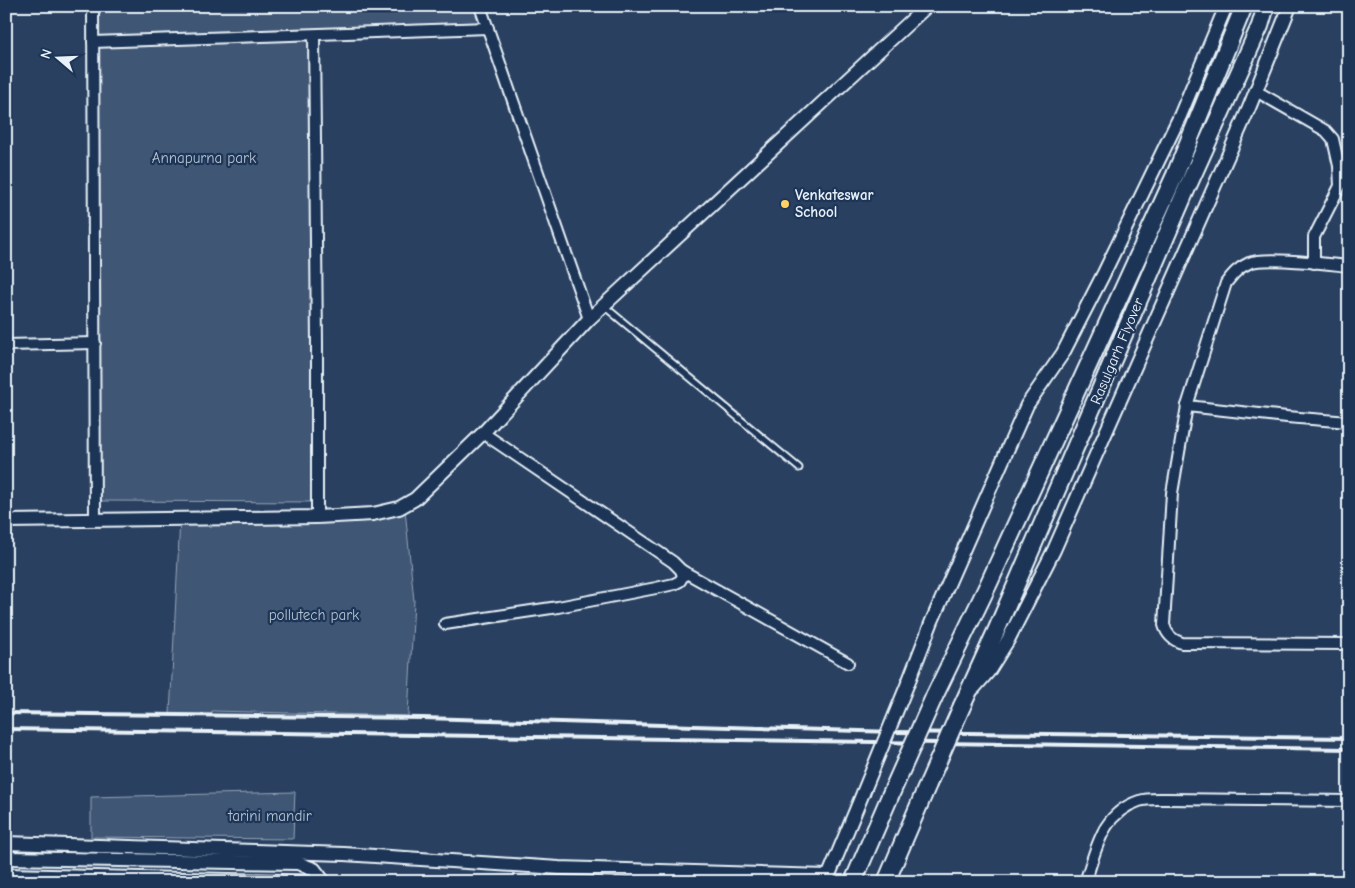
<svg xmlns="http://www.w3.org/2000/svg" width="1355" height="888" viewBox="0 0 1355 888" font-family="'Comic Neue',sans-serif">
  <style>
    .green { fill: #415774; stroke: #94a4b6 }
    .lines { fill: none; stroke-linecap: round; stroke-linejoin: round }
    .service-casing { stroke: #e8f1f8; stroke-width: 9 }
    .minor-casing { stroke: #e8f1f8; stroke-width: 14 }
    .tertiary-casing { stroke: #e8f1f8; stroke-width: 16 }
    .trunk-casing { stroke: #e8f1f8; stroke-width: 20 }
    .service { stroke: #1d3557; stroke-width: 5 }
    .minor { stroke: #1d3557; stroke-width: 10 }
    .tertiary { stroke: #1d3557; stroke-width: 12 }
    .trunk { stroke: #1d3557; stroke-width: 16 }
    .rail { stroke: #e8f1f8; stroke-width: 4 }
    .tertiary-bridge-casing { stroke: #e8f1f8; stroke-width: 16; stroke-linecap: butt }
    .trunk-bridge-casing { stroke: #e8f1f8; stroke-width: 20; stroke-linecap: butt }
    .tertiary-bridge { stroke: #1d3557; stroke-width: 12 }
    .trunk-bridge { stroke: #1d3557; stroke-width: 16 }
    .poi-dot { fill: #ffd166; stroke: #1d3557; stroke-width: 2 }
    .labels { text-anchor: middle; stroke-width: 4.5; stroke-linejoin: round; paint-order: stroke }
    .park-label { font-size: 15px; fill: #b6c3d0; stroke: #1d3557 }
    .poi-label { font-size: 15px; font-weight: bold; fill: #e8f1f8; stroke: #1d3557; text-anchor: start }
    .street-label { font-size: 15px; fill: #e8f1f8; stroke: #1d3557 }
  </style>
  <rect width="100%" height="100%" fill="#294061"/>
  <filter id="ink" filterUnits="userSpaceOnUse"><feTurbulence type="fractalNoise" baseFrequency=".02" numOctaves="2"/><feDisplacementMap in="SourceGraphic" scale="10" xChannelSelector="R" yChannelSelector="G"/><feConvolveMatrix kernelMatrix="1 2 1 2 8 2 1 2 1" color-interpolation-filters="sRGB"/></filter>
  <g filter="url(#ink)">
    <g class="green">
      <polygon points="93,6 480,6 488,28 314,35 316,502 95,501"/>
      <polygon points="405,509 414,601 408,716 212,711 212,716 170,714 180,519"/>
      <polygon points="295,792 293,839 91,837 91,797"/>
    </g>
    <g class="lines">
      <defs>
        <polyline id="service" points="604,306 799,468"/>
        <g id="minor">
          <polyline points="93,6 95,520"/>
          <polyline points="480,6 589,319"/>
          <polyline points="314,35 317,343 317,517"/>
          <polyline points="93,42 488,28"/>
          <polyline points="1256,91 1326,131 1333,139 1339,166 1340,186 1314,237 1314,263"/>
          <path d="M1349,266c-21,-2 -84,-10 -100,-3 -11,5 -16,11 -23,20l-39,123 -15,87 -8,132c3,10 8,15 18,18l167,1"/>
          <polyline points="6,345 95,343"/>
          <polyline points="1187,406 1287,417 1349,422"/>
          <polyline points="681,570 848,663"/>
          <polyline points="445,624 558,607 656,588 674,584 680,581 683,576 681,570 673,562 483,433"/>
          <path d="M1085,882c12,-34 16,-68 54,-81 9,-3 19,-2 28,-2l182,2"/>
        </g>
        <g id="tertiary">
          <polyline points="6,521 317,517 373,514 399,508 415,499 483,433 589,319 927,6"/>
          <polyline points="908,683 932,621 1027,405 1063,353 1103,275 1180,116 1226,6"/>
          <polyline points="974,688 988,672 1008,640 1054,550 1249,108 1290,6"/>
          <polyline points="6,843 344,854 559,868 827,876"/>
          <polyline points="6,858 298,863 314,869 324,882"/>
          <polyline points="6,875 324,882"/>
          <polyline points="826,882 863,793"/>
        </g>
        <g id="trunk">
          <polyline points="934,697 989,583 1175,175 1244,6"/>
          <polyline points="962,706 997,629 1187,188 1260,26 1266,6"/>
          <polyline points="853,882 890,796"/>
          <polyline points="886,882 928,784"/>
        </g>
      </defs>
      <use href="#service" class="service-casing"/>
      <use href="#minor" class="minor-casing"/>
      <use href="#tertiary" class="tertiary-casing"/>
      <use href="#trunk" class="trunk-casing"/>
      <use href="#service" class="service"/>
      <use href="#minor" class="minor"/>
      <use href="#tertiary" class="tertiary"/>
      <use href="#trunk" class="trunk"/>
      <g class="rail">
        <polyline points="6,713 423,718 895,732 1349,738"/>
        <polyline points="6,729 1349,749"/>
      </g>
      <defs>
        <polyline id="tertiary-bridge" points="863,793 908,683"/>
        <g id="trunk-bridge">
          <polyline points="928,784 962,706"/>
          <polyline points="890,796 934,697"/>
        </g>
      </defs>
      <use href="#tertiary-bridge" class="tertiary-bridge-casing"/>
      <use href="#trunk-bridge" class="trunk-bridge-casing"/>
      <use href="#tertiary-bridge" class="tertiary-bridge"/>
      <use href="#trunk-bridge" class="trunk-bridge"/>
    </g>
  </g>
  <circle class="poi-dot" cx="785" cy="204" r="5"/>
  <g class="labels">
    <g class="park-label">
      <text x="204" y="163">Annapurna park</text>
      <text x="314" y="620">pollutech park</text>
      <text x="270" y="821">tarini mandir</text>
    </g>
    <g class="poi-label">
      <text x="795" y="200">Venkateswar<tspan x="795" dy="17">School</tspan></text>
    </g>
    <g class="street-label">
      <text transform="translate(1117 351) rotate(-67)" y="5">Rasulgarh Flyover</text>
    </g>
  </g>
  <rect width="1355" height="888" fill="none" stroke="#1d3557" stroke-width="25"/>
  <rect x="12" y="12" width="1330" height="863" fill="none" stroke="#e8f1f8" stroke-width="2" filter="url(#ink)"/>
  <g transform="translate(58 58) rotate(289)" stroke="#1d3557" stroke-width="4" paint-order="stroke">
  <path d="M0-4L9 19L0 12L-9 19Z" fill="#e8f1f8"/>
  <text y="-8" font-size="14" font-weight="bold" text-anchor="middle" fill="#e8f1f8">N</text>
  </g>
</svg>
